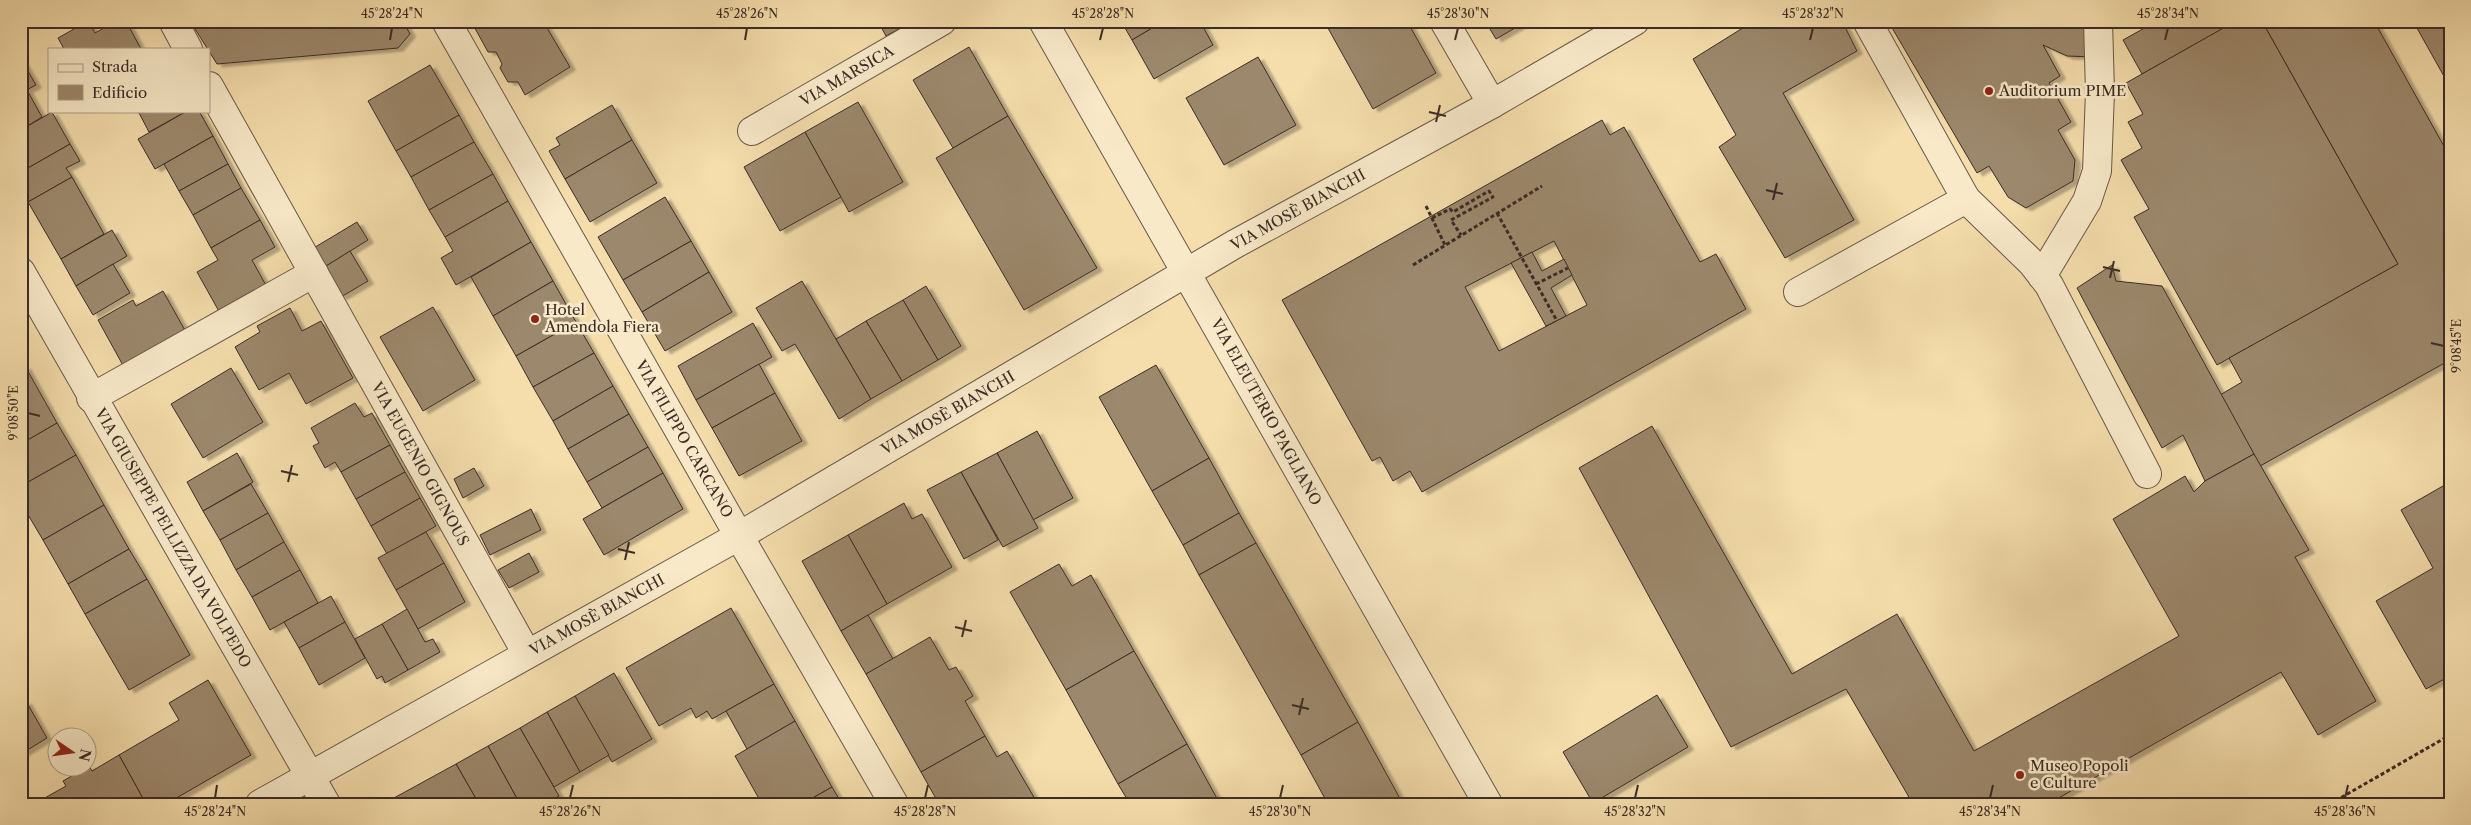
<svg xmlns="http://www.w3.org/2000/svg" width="2471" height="825" viewBox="0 0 2471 825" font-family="'Libre Caslon Text',serif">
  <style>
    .building { fill: #9c886c; stroke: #3b2c26; fill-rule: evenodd; filter: url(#shadow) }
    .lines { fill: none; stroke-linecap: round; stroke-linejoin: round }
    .minor-casing { stroke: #6a5848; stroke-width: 30 }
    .path { stroke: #3b2c26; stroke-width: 3; stroke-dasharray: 4 2.5; stroke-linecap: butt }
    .minor { stroke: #f8e9c9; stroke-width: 28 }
    .ticks { fill: none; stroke: #3b2c26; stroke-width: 2 }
    .poi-dot { fill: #8f2418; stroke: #f8e9c9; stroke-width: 2 }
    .labels { text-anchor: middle; stroke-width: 5; stroke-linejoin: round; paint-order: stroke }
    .street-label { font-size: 15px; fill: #3b2c26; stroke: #f8e9c9 }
    .poi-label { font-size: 15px; fill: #3b2c26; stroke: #f8e9c9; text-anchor: start }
    .neatline { fill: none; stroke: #3b2c26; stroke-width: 2 }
    .ticks-label { font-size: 12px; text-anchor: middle; fill: #3b2c26 }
  </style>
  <defs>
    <filter id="shadow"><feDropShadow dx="5.5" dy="3" stdDeviation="1" flood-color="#0004"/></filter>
  </defs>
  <rect width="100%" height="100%" fill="#f5ddac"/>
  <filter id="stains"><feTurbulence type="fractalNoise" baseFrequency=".004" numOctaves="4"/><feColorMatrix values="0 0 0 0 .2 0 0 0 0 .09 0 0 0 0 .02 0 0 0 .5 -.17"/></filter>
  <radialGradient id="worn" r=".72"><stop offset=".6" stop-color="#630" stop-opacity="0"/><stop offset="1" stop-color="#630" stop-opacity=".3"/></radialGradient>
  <g class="building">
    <polygon points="88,21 95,33 116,21 126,21 141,49 64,49 58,38"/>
    <polygon points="190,21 403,21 410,34 398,48 217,64"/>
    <polygon points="471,21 543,21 570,67 525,95 518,82 508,82 500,68 502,64 496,52 488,52"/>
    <polygon points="633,21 663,21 633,24"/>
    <polygon points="878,21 914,21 886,36"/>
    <polygon points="1121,21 1164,21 1132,40"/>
    <polygon points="1164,21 1200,21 1213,45 1154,79 1132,40"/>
    <polygon points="1324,21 1407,21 1436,73 1373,109"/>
    <polygon points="1485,21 1527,21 1496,39"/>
    <polygon points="1754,21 1842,21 1857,51 1783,93 1854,220 1785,258 1719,147 1736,135 1693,59"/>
    <polygon points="1888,21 2029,21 2034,29 2034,21 2093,21 2093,57 2067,56 2043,45 2060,76 2049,83 2071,122 2058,130 2075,160 2073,181 2026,208 2008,197 1989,166 1977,173"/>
    <polygon points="2157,21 2236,21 2142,74 2123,40"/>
    <polygon points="2236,21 2262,21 2398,264 2217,365 2134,217 2149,209 2121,160 2142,148 2128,122 2143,114 2126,83"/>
    <polygon points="2262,21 2374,21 2450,157 2450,271 2446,273 2450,279 2450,360 2260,466 2220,395 2242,382 2229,358 2398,264"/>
    <polygon points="2413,21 2450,21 2450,87"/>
    <polygon points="969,47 1008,116 953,148 913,80"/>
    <polygon points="1258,57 1296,125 1224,165 1186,98"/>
    <polygon points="21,59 36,85 21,93"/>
    <polygon points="430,65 459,115 396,151 368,101"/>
    <polygon points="27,90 42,117 21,130 21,93"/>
    <polygon points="858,102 903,182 849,212 805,132"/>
    <polygon points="612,105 632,140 565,179 549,151 560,145 556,138"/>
    <polygon points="138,111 187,111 149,132"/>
    <polygon points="187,111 199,111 213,136 155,169 138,139"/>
    <polygon points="52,112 70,144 21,172 21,130"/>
    <polygon points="459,115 474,142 411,177 396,151"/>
    <polygon points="1008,116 1097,268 1024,310 936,158"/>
    <path d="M1602,120l8,15 14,-8 76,135 16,-8 30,55 -324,183 -12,-21 -17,10 -13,-24 -8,4 -90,-161zM1554,241l33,64 -88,46 -34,-64z"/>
    <polygon points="805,132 841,197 780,231 744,167"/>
    <polygon points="213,136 228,164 179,191 164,164"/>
    <polygon points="632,140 657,183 590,222 565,179"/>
    <polygon points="474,142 493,174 429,210 411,177"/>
    <polygon points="70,144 80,161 66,168 72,177 28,202 21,190 21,172"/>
    <polygon points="228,164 241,188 193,215 179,191"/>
    <polygon points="493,174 508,201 445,237 429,210"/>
    <polygon points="72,177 104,234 61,259 28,202"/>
    <polygon points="241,188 260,220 211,248 193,215"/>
    <polygon points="665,197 691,241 623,280 598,237"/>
    <polygon points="508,201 531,242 456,285 441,258 453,251 445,237"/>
    <polygon points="260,220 275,247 252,260 268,289 221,315 197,272 218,260 211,248"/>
    <polygon points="357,222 368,240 323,268 312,249"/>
    <polygon points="112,230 127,256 76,286 61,259"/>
    <polygon points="691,241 709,272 642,312 623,280"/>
    <polygon points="531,242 553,281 493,316 471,277"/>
    <polygon points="350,251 368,281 341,297 323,268"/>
    <polygon points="1532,252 1542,271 1564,259 1572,275 1551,288 1566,316 1546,326 1511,263"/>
    <polygon points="113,264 130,293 93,315 76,286"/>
    <polygon points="2112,265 2116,281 2162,286 2254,454 2205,481 2183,435 2162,448 2077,288"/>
    <polygon points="709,272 732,312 665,351 642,312"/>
    <polygon points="553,281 576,322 516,356 493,316"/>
    <polygon points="802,281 871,399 839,419 795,344 782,351 756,308"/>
    <polygon points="926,286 961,346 938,360 903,300"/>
    <polygon points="163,291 187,334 125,369 98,320 133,300 136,306"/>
    <polygon points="903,300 938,360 902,381 866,321"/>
    <polygon points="433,307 475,380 423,411 380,337"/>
    <polygon points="290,308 302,331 321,321 353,378 306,404 289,373 259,390 235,347 260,332 257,326"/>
    <polygon points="866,321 902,381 871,399 836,339"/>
    <polygon points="576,322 594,353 533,387 516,356"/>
    <polygon points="753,323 772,357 696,400 678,366"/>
    <polygon points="594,353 613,386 553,421 533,387"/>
    <polygon points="759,364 775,393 712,428 696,400"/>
    <polygon points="1156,365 1209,458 1152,491 1099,397"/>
    <polygon points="25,366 57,423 21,444 21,368"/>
    <polygon points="231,368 263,422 203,458 171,404"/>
    <polygon points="613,386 629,414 568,449 553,421"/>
    <polygon points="775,393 802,441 739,476 712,428"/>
    <polygon points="355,403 364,417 372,413 390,445 341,472 335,462 325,468 313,446 319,443 311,428"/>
    <polygon points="629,414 648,447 587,482 568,449"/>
    <polygon points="57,423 76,455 21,486 21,444"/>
    <polygon points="1652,426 1792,674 1897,614 1974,751 2179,636 2113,519 2185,476 2194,492 2205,481 2254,454 2309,550 2295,557 2376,701 2318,735 2281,672 2048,804 1913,804 1846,689 1731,747 1579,468"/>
    <polygon points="1037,431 1073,498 1033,520 997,453"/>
    <polygon points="390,445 405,472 356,499 341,472"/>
    <polygon points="648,447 663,473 602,508 587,482"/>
    <polygon points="237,453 253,482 203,511 187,482"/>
    <polygon points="997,453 1038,528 1003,547 961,472"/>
    <polygon points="76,455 104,505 43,540 21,503 21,486"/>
    <polygon points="1209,458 1239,513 1183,545 1152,491"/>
    <polygon points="474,468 484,486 463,498 454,479"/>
    <polygon points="405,472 420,498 371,526 356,499"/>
    <polygon points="961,472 998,540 964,559 927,490"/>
    <polygon points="663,473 683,509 604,555 583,519"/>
    <polygon points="2450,482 2450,676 2426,689 2376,601 2433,568 2401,510"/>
    <polygon points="251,484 268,513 220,540 203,511"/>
    <polygon points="420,498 436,526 387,554 371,526"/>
    <polygon points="904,503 912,519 922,514 952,567 887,604 848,535"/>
    <polygon points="104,505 129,549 68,584 43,540"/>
    <polygon points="531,509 541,530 490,555 480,535"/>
    <polygon points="268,513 284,542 236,570 220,540"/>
    <polygon points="1239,513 1256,543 1199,575 1183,545"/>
    <polygon points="426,532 444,563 396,590 378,558"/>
    <polygon points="848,535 887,604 841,631 802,561"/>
    <polygon points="284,542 300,570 252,597 236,570"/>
    <polygon points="1256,543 1358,722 1301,755 1199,575"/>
    <polygon points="129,549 147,579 85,614 68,584"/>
    <polygon points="529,553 539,572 509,588 498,570"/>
    <polygon points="444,563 465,602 418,629 396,590"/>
    <polygon points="1059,564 1072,586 1091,575 1134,651 1066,690 1010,592"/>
    <polygon points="300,570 318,603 270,630 252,597"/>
    <polygon points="147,579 190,655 129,690 85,614"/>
    <polygon points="331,596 345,622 299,648 284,622"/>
    <polygon points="731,608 774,684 712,719 707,711 696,718 691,708 659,726 626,668"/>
    <polygon points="407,609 425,642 433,639 440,652 408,670 382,624"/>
    <polygon points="868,615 893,659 866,674 841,631"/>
    <polygon points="345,622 365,658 319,685 299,648"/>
    <polygon points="382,624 408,670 385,683 382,676 377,679 355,639"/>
    <polygon points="930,637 949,670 956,667 973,696 965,701 985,736 921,772 866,674"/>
    <polygon points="1134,651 1187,744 1118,784 1066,690"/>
    <polygon points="614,673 652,739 612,762 575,696"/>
    <polygon points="208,680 251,755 166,804 146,804 119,755 179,720 169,703"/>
    <polygon points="774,684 795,721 747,749 726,711"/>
    <polygon points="1657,695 1688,747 1593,803 1563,752"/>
    <polygon points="575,696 609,755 580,772 547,712"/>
    <polygon points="26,701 47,738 21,754 21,704"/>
    <polygon points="547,712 580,772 554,787 520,728"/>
    <polygon points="795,721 832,787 802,804 762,804 735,756"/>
    <polygon points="1358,722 1403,804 1328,804 1301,755"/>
    <polygon points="520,728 559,796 544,804 520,804 488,746"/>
    <polygon points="985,736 997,757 1007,751 1035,799 1027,804 939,804 921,772"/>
    <polygon points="1187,744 1219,802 1215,804 1130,804 1118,784"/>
    <polygon points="488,746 520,804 479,804 456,764"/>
    <polygon points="119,755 146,804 34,804 66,786 63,781 89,766 92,771"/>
    <polygon points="456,764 479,804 383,804"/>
    <polygon points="832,787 842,804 802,804"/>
  </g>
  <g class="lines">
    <defs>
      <g id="minor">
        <polyline points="173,21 188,49"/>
        <polyline points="446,21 739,536 894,804"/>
        <polyline points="1043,21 1488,804"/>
        <polyline points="1444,21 1492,104"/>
        <polyline points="1867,21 1966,199 2032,263 2049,285 2147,474"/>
        <polyline points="209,86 527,654"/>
        <polyline points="752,131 942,21"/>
        <polyline points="21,272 326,804"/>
        <polyline points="2042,276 2087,201 2097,171 2100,92 2098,21"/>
        <polyline points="1798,292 1966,199"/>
        <polyline points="91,398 314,273"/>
        <polyline points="260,804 739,536 1235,244 1492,104 1635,21"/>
      </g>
    </defs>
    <use href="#minor" class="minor-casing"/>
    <g class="path">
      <polyline points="1426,206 1445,245"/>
      <polyline points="1497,213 1557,321"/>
      <polyline points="1432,218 1450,209 1453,212 1489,191 1493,197 1451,220 1461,235"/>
      <polyline points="1413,265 1542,186"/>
      <polyline points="1536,284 1568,268"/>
      <polyline points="2330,804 2450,735"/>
    </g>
    <use href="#minor" class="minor"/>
  </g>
  <path class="ticks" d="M390,40l2,-12M745,40l2,-12M1100,40l3,-12M1455,40l3,-12M1810,40l3,-12M2165,40l3,-12M1429,112l17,4M1436,122l4,-17M1766,190l17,4M1773,200l4,-17M2103,267l17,4M2110,278l4,-17M2431,343l13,3M28,413l12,3M281,471l17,4M288,482l4,-17M618,549l17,4M625,560l4,-18M955,627l17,4M962,637l4,-17M1292,705l17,4M1299,715l4,-17M215,798l2,-13M570,798l3,-13M925,798l3,-13M1280,798l3,-13M1635,798l3,-13M1990,798l3,-13M2345,798l3,-13"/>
  <g class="poi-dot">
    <circle cx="1989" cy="91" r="5"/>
    <circle cx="535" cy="319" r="5"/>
    <circle cx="2020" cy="775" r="5"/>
  </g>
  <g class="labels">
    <g class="street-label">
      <text transform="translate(847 76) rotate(-30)" y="5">VIA MARSICA</text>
      <text transform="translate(1298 210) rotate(-29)" y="5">VIA MOSÈ BIANCHI</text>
      <text transform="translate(1266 412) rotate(61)" y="5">VIA ELEUTERIO PAGLIANO</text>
      <text transform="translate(948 413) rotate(-30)" y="5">VIA MOSÈ BIANCHI</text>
      <text transform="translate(684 439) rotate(60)" y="5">VIA FILIPPO CARCANO</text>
      <text transform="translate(420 464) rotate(61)" y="5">VIA EUGENIO GIGNOUS</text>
      <text transform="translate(173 538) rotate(60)" y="5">VIA GIUSEPPE PELLIZZA DA VOLPEDO</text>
      <text transform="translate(597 615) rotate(-29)" y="5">VIA MOSÈ BIANCHI</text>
    </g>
    <g class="poi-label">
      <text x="1999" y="96">Auditorium PIME</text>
      <text x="545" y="315">Hotel<tspan x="545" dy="17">Amendola Fiera</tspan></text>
      <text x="2030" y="771">Museo Popoli<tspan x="2030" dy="17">e Culture</tspan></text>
    </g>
  </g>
  <rect width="2471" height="825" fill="none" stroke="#f5ddac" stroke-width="55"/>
  <rect x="48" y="48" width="162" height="65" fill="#f8e9c9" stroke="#ac9d88"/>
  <rect x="58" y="64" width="25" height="8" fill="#f8e9c9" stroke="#ac9d88"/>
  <text x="92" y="72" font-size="15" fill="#3b2c26">Strada</text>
  <rect x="58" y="85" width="25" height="15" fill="#9c886c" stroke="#ac9d88"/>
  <text x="92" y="98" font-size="15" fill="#3b2c26">Edificio</text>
  <g transform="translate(72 752) rotate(103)"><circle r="24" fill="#f8e9c9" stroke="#ac9d88"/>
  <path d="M0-4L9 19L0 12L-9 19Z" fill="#8f2418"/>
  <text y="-8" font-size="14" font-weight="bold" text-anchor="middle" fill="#3b2c26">N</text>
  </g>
  <rect x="28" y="28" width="2416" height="770" class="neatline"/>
  <g class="ticks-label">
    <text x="392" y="18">45°28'24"N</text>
    <text x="747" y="18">45°28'26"N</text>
    <text x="1103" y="18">45°28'28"N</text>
    <text x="1458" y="18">45°28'30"N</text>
    <text x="1813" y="18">45°28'32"N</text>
    <text x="2168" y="18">45°28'34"N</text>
    <text transform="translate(2457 346) rotate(-90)" y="4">9°08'45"E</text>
    <text transform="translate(14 413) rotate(-90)" y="4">9°08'50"E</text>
    <text x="215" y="816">45°28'24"N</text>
    <text x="570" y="816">45°28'26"N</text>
    <text x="925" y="816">45°28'28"N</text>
    <text x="1280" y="816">45°28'30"N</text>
    <text x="1635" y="816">45°28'32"N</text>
    <text x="1990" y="816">45°28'34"N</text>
    <text x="2345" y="816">45°28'36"N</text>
  </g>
  <rect width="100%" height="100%" filter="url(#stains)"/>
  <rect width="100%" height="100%" fill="url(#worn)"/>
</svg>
